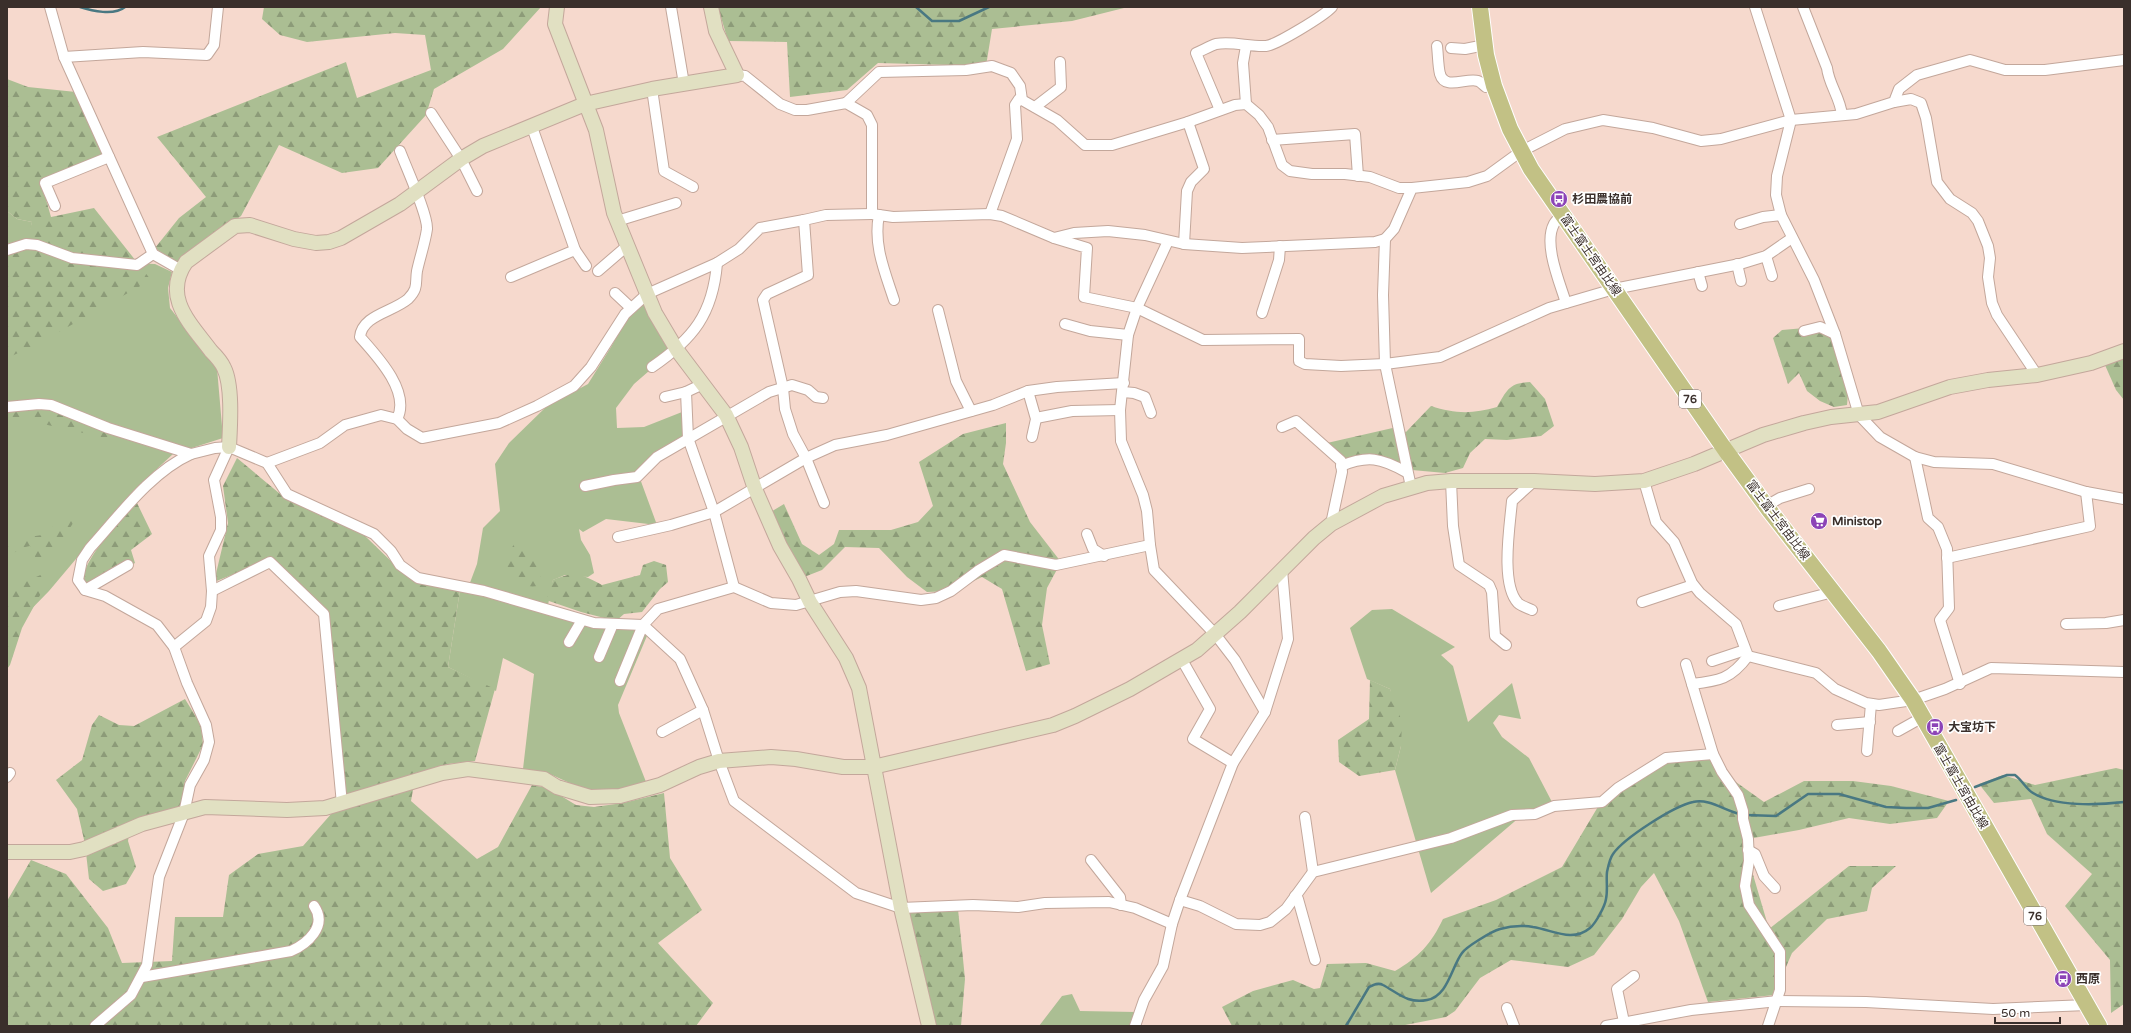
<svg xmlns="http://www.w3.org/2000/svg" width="2131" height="1033" viewBox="0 0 2131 1033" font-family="'Varela Round','Noto Sans JP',sans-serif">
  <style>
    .grass { fill: #abbe93 }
    .forest { fill: url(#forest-firs) }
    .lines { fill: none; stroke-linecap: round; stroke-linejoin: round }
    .stream { stroke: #497882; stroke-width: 2.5 }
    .street-casing { stroke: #c3a79b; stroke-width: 12 }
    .secondary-casing { stroke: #c3a79b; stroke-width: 16 }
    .primary-casing { stroke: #fff; stroke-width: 18 }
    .street { stroke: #fff; stroke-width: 10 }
    .secondary { stroke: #e1e0c2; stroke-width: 14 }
    .primary { stroke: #c2c185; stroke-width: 16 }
    .labels { text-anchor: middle; stroke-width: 3.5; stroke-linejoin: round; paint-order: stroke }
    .shield { fill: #fff; stroke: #756d6b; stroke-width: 1 }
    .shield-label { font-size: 11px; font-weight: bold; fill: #3a2f2b }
    .poi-label { font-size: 12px; font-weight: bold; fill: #3a2f2b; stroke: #fff; text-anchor: start }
    .street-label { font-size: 12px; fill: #3a2f2b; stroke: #fff }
  </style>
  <defs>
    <pattern id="forest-firs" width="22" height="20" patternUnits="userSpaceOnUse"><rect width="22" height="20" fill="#abbe93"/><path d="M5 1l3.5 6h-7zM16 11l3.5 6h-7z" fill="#8c9b78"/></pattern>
  </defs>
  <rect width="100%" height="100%" fill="#f6d9cd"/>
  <g class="grass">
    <polygon points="7,211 17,219 32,222 28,245 7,248"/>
    <polygon points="108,262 155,264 172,272 168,288 170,308 217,368 223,438 173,454 134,490 49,591 7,634 7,346"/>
    <polygon points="644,302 672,351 634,384 616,408 617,428 644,427 682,412 688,440 639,476 657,525 606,519 583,532 579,529 581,540 590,555 594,573 588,577 565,575 553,580 548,605 468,588 477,564 483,528 500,511 495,464 509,443 547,406 588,384 611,347 625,322"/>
    <polygon points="460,590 563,614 635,623 649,631 618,705 619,713 648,787 594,794 552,775 523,769 534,674 503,658 496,691 448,667"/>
    <polygon points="1392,609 1455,647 1441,655 1453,666 1468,722 1512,683 1521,719 1499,715 1493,723 1502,737 1529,758 1552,802 1521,816 1431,893 1395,770 1401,746 1390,689 1367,679 1350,628 1372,610"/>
    <polygon points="1072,994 1080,1011 1136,1012 1132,1026 1039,1026 1062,996"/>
  </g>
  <g class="forest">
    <polygon points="264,7 541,7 503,49 434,89 426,115 378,168 342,173 279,145 241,216 176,263 155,248 179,218 206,197 157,137 346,62 357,98 431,70 425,35 395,33 307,42 280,35 262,19"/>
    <polygon points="718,7 1128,7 1072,21 992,29 986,66 878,63 847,90 790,97 787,42 728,41"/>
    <polygon points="7,79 28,87 76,92 102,155 42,185 51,217 94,208 151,280 34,346 7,358 7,248 26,244 32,222 17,219 7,211"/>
    <polygon points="1827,326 1848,394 1847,405 1834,407 1820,401 1807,391 1799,373 1788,384 1773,338 1782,330"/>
    <polygon points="2124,358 2124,400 2116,390 2105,365"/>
    <path d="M1530,382l15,17 9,27 -13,10 -34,4 -22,-1 -15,14 -7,15 -18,5 -33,-3 -67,-10 -18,-17 70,-16 9,5 25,-26c24,8 42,8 66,1 10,-17 12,-24 33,-25z"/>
    <polygon points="7,407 52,411 117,434 110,439 21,419 7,421"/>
    <polygon points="1006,423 1006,443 1003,464 1030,522 1061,562 1047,588 1042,625 1050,664 1026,671 1002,589 982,577 953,591 927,592 907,577 879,548 845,547 822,570 799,579 769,513 784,504 802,544 819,555 834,544 839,530 891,530 918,522 933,506 919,462 963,434"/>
    <polygon points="237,458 285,498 364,535 394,564 460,590 448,667 495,689 475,761 448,764 416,773 411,801 477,859 498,847 532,785 548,788 576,805 594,807 623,803 664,793 670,858 702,910 658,943 713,1003 696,1026 7,1026 7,901 31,860 66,874 108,928 122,963 172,961 175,917 223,917 229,875 258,854 303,846 346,797 329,613 272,559 214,582 228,523 223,486"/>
    <path d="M137,503l15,31 -21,16 4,13 -40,23 -12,-5c1,-25 37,-58 54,-78z"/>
    <polygon points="65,517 75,520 49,561 37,561 30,546 21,548 7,558 7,546 16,539 42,535"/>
    <path d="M515,542c25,8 31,20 23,44 -18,3 -27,-9 -33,-25z"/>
    <path d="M654,561l12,4 2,17 -8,7 -18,23 -18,2 -8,7 -35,-9 -35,-12 7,-20c23,-10 28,-6 49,5l38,-10 3,-10z"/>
    <polygon points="45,573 50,577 22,628 10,665 7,669 7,590"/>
    <polygon points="1370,680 1390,689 1402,722 1401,746 1395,770 1359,776 1339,762 1338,740 1369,719"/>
    <polygon points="185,699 201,725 203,745 185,781 182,804 175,809 152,814 131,822 128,841 136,867 126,884 103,891 89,879 85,844 77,809 56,780 82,760 92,725 99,715 119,725 134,726"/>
    <path d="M1710,756l9,14 45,32 40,-21h49l38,5 58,15 -12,17 -47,6 -41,-6 -50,12 -51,9 1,22 20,68 80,-63h47l-24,22 -5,23 -40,8 -35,34 -18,42 -66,7 -29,-81 -25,-48 -13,14 -19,32 -28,36 -26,12 -57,-7 -31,18 -25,33 -9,6 -46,9h-168l-10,-19 31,-16 40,-11 21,9 6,-1 7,-24 39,-1 29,8c24,-14 36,-27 48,-52l53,-19 66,-33 40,-67 59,-39z"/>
    <polygon points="2116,768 2124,770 2124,1004 2111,1013 2110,960 2065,906 2092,874 2047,834 2031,799 1994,803 1979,784 2003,775 2035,785"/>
    <polygon points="958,909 965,979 961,1026 931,1026 905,913"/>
  </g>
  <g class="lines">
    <g class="stream">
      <path d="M80,7c12,4 34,9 45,0"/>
      <polyline points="916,7 932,21 959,21 989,7"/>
      <path d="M1975,787l32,-12h8c7,5 11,14 18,18 22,14 65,12 91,9"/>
      <polyline points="1746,815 1776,816 1808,794 1839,794 1886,807 1906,808 1928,808 1956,800"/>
      <path d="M1346,1026l23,-39c4,-2 9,-5 14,-2 15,8 25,19 44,15 21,-4 24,-32 35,-47 4,-6 30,-22 38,-24 10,-3 22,-4 33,-2 20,3 39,16 57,1 6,-5 15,-22 16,-29 2,-9 0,-19 1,-27 1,-5 3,-14 6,-18 11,-16 61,-48 80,-52 16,-4 32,9 47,12"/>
    </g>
    <defs>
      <g id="street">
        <polyline points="50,7 64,57 153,254 181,270"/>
        <polyline points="671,7 684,84"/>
        <polyline points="1755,7 1791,120 1777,176 1776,195 1781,215 1814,280 1835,334 1859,415 1880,437 1915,457 1934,462 1993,464 2086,492 2124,499"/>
        <path d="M1803,7l24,61c2,17 13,29 15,47"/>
        <path d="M1437,46c1,8 1,20 3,28 5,17 27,3 38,7 3,1 5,4 8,6l8,-1"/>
        <polyline points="1451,48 1465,49 1485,45"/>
        <polyline points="64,57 143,52 207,55 214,45 218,7"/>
        <polyline points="737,75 745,76 780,104 795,110 807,110 846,103 867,115 872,125 872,214 893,217 990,214 1002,216 1054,238 1074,233 1108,231 1145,235 1184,244 1242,248 1375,242 1385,239 1394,229 1412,188 1468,182 1487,176 1520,152 1565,129 1603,120 1653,128 1701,141 1721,139 1791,120 1856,114 1894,102 1899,89 1917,75 1970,60 2005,70 2045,70 2124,60"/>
        <polyline points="652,89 664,171 693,187"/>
        <polyline points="1894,102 1911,99 1921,103 1926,118 1937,182 1950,199 1972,213 1978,221 1988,246 1990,258 1988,277 1992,303 1997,315 2037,375"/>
        <polyline points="846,103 879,72 966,70 992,66 1011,73 1020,86 1022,100 1057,120 1085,145 1112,145 1188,122 1235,105 1246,104 1259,115 1268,127 1282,165 1290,171 1312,174 1345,174 1370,177 1399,188 1412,188"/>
        <polyline points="1246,104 1243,63 1246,46"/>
        <polyline points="1035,107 1061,87 1060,62"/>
        <path d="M1220,110l-24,-57c7,-3 14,-7 20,-9 17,-3 33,3 50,2 10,-1 58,-30 66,-39"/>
        <polyline points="431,113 461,159 477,191"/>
        <polyline points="1272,140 1355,134 1358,176"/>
        <polyline points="55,206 45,183 109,157"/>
        <polyline points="990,214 1017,139 1015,105 1019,99 1022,100"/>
        <path d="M1563,214c-3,3 -7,6 -9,10 -11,20 6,59 12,79"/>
        <path d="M879,215c-6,30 6,57 15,85"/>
        <polyline points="617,221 676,203"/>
        <polyline points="1740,224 1763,217 1781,215"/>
        <polyline points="1054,238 1087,248 1084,297 1137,308 1203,340 1299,339 1299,361 1305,364 1341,366 1385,364 1440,357 1549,308 1614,289 1740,264 1766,256 1792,238"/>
        <polyline points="1385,239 1383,295 1385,364 1411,487"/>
        <polyline points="1168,241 1137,308 1128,335 1120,410 1121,441 1143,495 1147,511 1150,545 1154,570 1215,634 1235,660 1265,712"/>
        <polyline points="1184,244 1187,191 1191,182 1204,169 1188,122"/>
        <polyline points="7,250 26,244 37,245 72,258 137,265 153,254"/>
        <polyline points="575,250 586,266"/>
        <polyline points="1766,256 1772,276"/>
        <polyline points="1737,264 1741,281"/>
        <polyline points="598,271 627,246"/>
        <polyline points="1698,272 1702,286"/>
        <polyline points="511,277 575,250 532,127"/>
        <polyline points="615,293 631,308"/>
        <polyline points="938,310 956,381 971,411"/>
        <polyline points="1262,313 1279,260 1280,246"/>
        <polyline points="1065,324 1090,331 1128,335"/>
        <polyline points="1804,331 1820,327 1835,334"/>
        <path d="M652,367c41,-28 61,-53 65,-104"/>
        <polyline points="703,384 686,392 688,438 714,512 734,587"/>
        <polyline points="1028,391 1036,419 1032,437"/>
        <polyline points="1123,392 1134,393 1145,397 1151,413"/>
        <polyline points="665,397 686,392"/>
        <polyline points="7,407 39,404 51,405 108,428 191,454 215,448 229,447 267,463 287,494 374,534 391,551 400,565 418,578 484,591 594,623 643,625 680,659 703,710 719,761 734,801 856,893 901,908 973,905 1018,907 1045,903 1109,902 1135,908 1172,924"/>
        <polyline points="1036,418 1072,411 1120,410"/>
        <path d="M397,419c14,-27 -20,-63 -37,-82 2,-22 33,-25 48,-38 11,-11 7,-16 9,-28 3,-14 8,-28 10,-42 1,-14 -21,-62 -27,-78"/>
        <polyline points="1282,427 1296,421 1341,461 1342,472 1331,524"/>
        <polyline points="1915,457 1928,518 1938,527 1947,549 1949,608 1940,620 1960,684"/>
        <polyline points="267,463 320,443 345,425 381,415 397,419 407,429 422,438 499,423 537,406 574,386 591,367 625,314 647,294 717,263 739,249 760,228 804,220"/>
        <path d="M1341,466c27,-11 40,-8 65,6"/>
        <polyline points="1451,481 1453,526 1459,565 1489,585 1492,592 1495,636 1506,645"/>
        <polyline points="1644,481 1656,522 1674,542 1692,583 1700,593 1736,624 1748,656"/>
        <polyline points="585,486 614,480 637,477 657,457 769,392 792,385 808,390 816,397 823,398"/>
        <polyline points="824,503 806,458 793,434 785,409 783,388 763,300 767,294 808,275 804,220 826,215 872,214"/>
        <polyline points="1766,506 1780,498 1809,489"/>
        <polyline points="1087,534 1093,549 1104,556"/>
        <polyline points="618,537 671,525 714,512 806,458 835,445 887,435 993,405 1028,391 1057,387 1124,383"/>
        <polyline points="1947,558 2090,526 2086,492"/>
        <polyline points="85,590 128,565"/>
        <polyline points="212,591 209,556 221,530 221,517 214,480 229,447"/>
        <polyline points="1642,602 1693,585"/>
        <polyline points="1779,606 1833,592"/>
        <path d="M1532,610c-4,-2 -11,-4 -14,-7 -18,-19 -8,-78 -6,-102l22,-20"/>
        <polyline points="2066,624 2106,623 2124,620"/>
        <polyline points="569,642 582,620"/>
        <polyline points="174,647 206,621 211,607 212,591 270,562 324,614 342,804"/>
        <polyline points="1748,656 1816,673 1835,689 1866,703 1879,705 1913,700 1945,689 1991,668 2124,672"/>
        <polyline points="599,657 613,624"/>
        <polyline points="1182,660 1210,709 1193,739 1233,763"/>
        <polyline points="1712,661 1745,650"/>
        <polyline points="1686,664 1713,754 1722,772 1738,795 1743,811 1743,819 1748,839 1749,861 1745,886 1749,905 1780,952 1780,990 1768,1026"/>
        <polyline points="620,681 643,625 658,609 734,587 771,603 796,605 840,592 856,591 921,600 936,598 951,591 979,570 1004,555 1056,565 1150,545"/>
        <path d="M1692,684c27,-3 39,-5 56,-28"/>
        <polyline points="1837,725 1870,722"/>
        <polyline points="1898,731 1923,717"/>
        <polyline points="662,732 703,710"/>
        <polyline points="1867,751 1871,704"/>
        <polyline points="7,777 10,773"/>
        <polyline points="1305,817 1313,872"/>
        <polyline points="1748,850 1755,854 1764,876 1775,888"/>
        <polyline points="1091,860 1120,897 1121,905"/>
        <polyline points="1295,896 1298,899 1315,960"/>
        <polyline points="1180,900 1200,906 1236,924 1260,925 1270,922 1286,909 1313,872 1451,838 1512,815 1535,814 1554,806 1602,802 1618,788 1666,758 1713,754"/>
        <path d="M142,977l149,-26c16,-7 37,-25 23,-45"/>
        <polyline points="1507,1008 1514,1026"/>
        <polyline points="1624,1022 1617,989 1634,976"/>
        <path d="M95,1026l36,-31 16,-30 12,-88 25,-64 6,-28 14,-25 5,-18 -3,-17 -19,-42 -13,-36 -17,-22 -52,-29 -20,-6 -7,-10 4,-20 8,-12c29,-32 61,-76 101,-94"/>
        <polyline points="1135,1026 1144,1000 1163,966 1172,924 1180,900 1233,763 1265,712 1288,639 1282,570"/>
        <polyline points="1606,1026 1691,1010 1778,1001 1866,1002 1993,1009 2087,1005"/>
      </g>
      <g id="secondary">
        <polyline points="557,7 555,24 596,130 614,213 655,313 677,350 726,415 741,447 755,489 780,546 799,579 810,602 846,658 859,688 901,908 929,1026"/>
        <path d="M229,447c1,-20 4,-61 -5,-79 -3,-7 -8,-12 -13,-17 -21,-28 -49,-54 -25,-89l49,-36 15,-1 44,14 22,4 13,-1 12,-4 59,-34 61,-45 22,-13 102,-42 67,-15 85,-14 -21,-44 -5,-24"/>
        <polyline points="7,852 70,852 84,849 142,824 205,807 287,810 325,808 442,773 468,769 544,779 557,787 590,797 620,796 660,785 699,767 719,761 771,757 796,759 843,767 873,767 1053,725 1075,716 1130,689 1197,650 1240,612 1314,538 1331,524 1383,496 1427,483 1451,481 1534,481 1595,484 1644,481 1694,464 1763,435 1804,423 1831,417 1878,412 1950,387 1988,380 2037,375 2091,363 2124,351"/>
      </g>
      <polyline id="primary" points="1480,7 1486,55 1494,86 1510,129 1531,169 1726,451 1769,510 1879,651 1913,700 2099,1026"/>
    </defs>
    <use href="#street" class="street-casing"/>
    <use href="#secondary" class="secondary-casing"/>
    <use href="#primary" class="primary-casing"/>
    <use href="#street" class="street"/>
    <use href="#secondary" class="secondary"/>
    <use href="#primary" class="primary"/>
  </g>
  <defs>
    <symbol id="bus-disc" viewBox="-11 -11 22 22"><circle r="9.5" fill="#8c44b7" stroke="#fff"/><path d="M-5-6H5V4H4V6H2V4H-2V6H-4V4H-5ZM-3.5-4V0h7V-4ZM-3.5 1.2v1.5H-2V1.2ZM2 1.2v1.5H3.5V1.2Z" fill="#fff"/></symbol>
    <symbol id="supermarket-disc" viewBox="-11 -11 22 22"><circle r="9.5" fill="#8c44b7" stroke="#fff"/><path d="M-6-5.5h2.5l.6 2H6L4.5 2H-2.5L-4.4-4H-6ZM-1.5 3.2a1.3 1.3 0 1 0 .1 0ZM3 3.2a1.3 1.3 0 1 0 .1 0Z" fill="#fff"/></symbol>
  </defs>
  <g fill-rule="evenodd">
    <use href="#bus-disc" x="1549" y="189" width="20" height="20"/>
    <use href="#supermarket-disc" x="1809" y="511" width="20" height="20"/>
    <use href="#bus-disc" x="1925" y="717" width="20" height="20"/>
    <use href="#bus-disc" x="2053" y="969" width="20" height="20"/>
  </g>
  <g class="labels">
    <g class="shield">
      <rect x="1679" y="390" width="22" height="18" rx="3"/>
      <rect x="2024" y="907" width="22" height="18" rx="3"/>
    </g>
    <g class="shield-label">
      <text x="1690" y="403">76</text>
      <text x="2035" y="920">76</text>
    </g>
    <g class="poi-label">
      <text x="1572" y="203">杉田農協前</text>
      <text x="1832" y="525">Ministop</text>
      <text x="1948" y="731">大宝坊下</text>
      <text x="2076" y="983">西原</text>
    </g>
    <g class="street-label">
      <text transform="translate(1591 255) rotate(55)" y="4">富士富士宮由比線</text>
      <text transform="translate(1778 520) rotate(53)" y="4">富士富士宮由比線</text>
      <text transform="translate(1961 786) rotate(60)" y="4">富士富士宮由比線</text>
    </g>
  </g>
  <rect width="2131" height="1033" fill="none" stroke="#3a2f2b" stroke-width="16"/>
  <path d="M1995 1017v6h65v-6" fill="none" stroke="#3a2f2b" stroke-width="2"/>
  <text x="2001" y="1017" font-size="12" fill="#3a2f2b" stroke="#ffffff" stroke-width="3" paint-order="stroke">50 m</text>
</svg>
